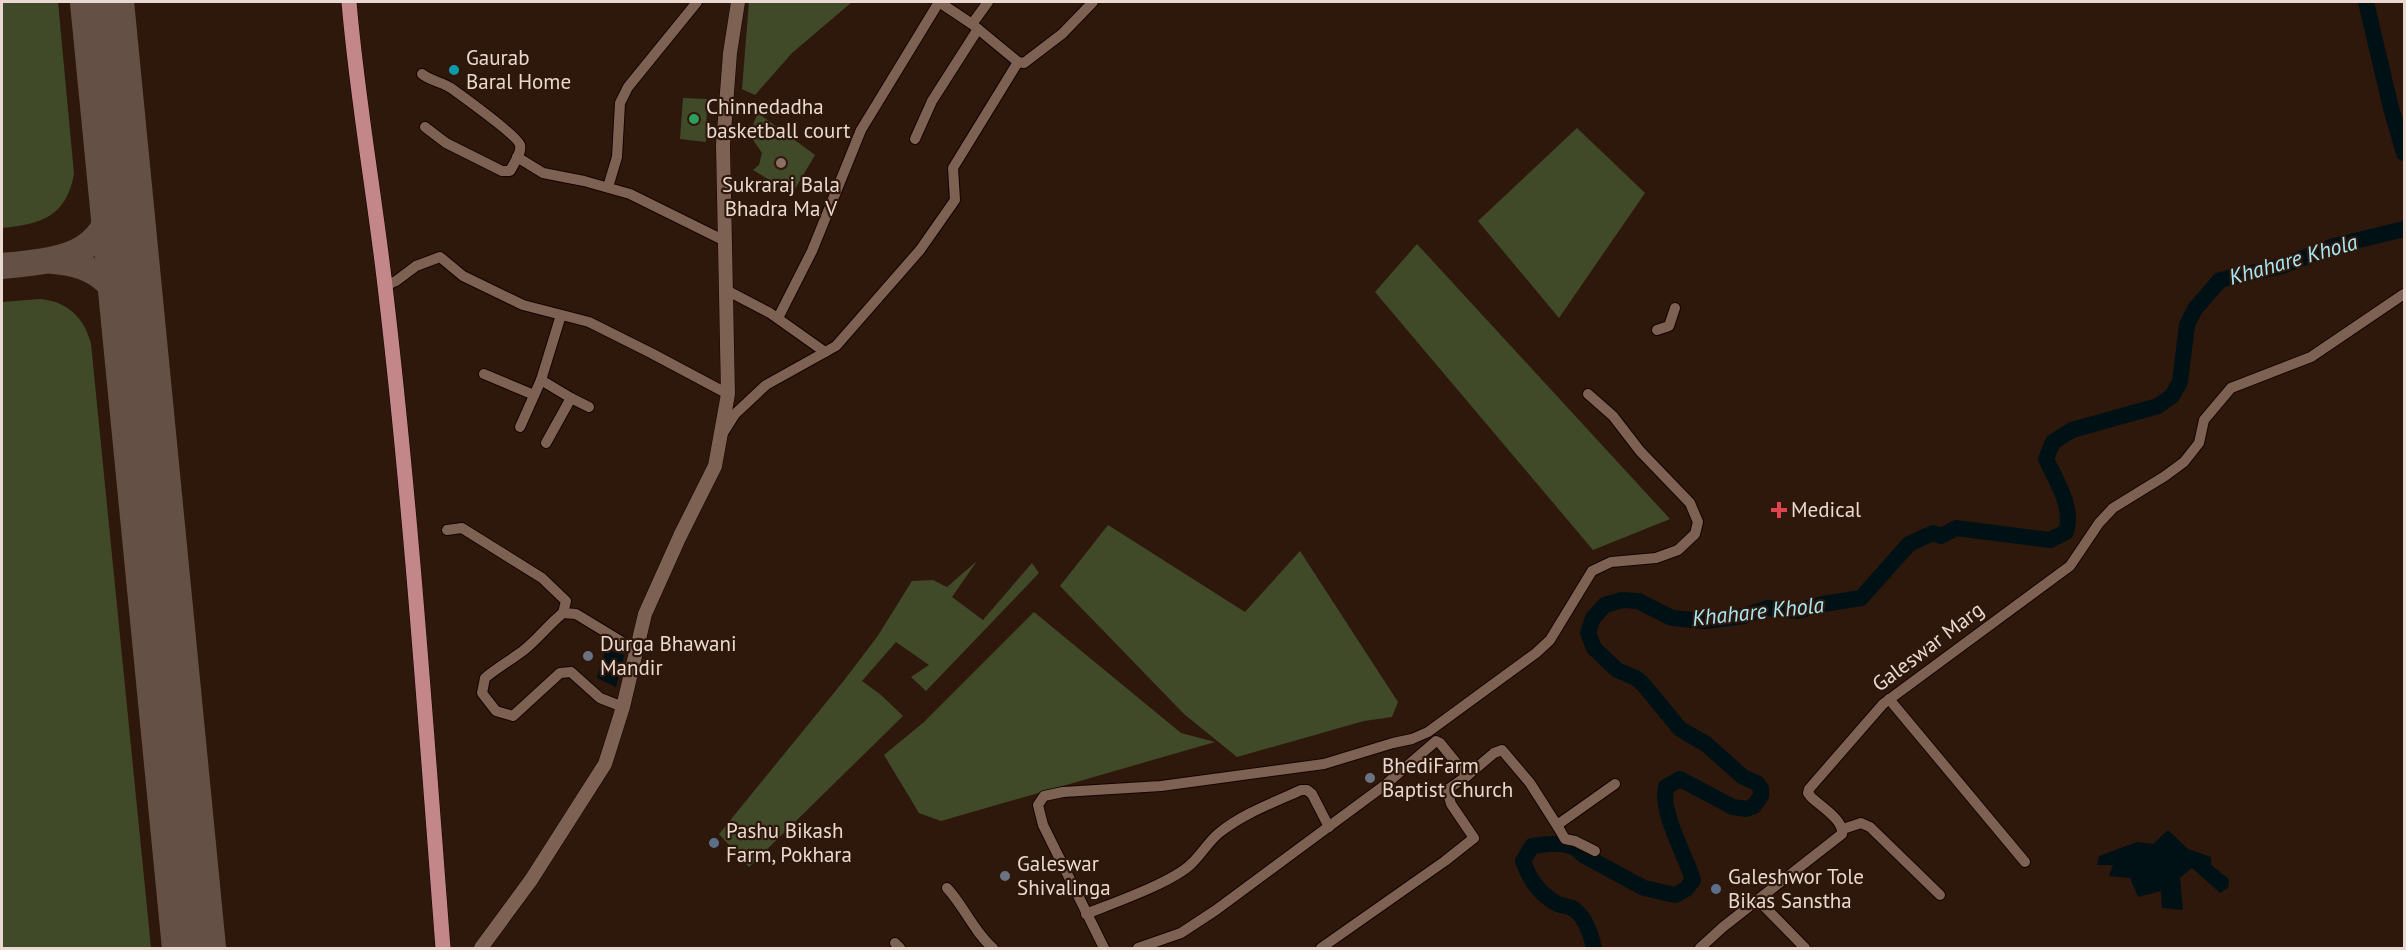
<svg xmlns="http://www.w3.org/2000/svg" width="2406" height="950" viewBox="0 0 2406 950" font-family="'PT Sans',sans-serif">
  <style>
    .green { fill: #404a29 }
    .water { fill: #001116 }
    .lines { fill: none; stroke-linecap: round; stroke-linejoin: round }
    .river { stroke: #001116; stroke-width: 16 }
    .taxiway { stroke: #655045; stroke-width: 26 }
    .runway { stroke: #655045; stroke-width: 64 }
    .minor-casing { stroke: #150300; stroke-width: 12 }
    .tertiary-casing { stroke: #150300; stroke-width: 15 }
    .primary-casing { stroke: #150300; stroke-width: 16 }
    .minor { stroke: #7d6153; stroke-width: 10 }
    .tertiary { stroke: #7d6153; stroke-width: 14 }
    .primary { stroke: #c3878a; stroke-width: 15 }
    .culture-dot { fill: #0f9aa8; stroke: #2e180b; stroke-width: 2 }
    .leisure-dot { fill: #2e9e5b; stroke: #2e180b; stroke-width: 2 }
    .education-dot { fill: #8d6e63; stroke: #2e180b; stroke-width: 2 }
    .health-dot { fill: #e0444e; stroke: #2e180b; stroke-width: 2 }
    .worship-dot { fill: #6b7280; stroke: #2e180b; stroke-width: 2 }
    .service-dot { fill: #5c6f8a; stroke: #2e180b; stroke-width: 2 }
    .labels { text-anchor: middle; stroke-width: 4.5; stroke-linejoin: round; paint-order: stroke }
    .poi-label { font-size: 21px; fill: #e9d9d1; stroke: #2e180b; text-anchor: start }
    .street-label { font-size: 21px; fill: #e9d9d1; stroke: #2e180b }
    .water-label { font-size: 22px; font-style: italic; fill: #a6e8f7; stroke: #2e180b }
  </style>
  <rect width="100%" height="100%" fill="#2e180b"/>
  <g class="green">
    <path d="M2,2h56l16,172c-8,43 -33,50 -72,54z"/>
    <polygon points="749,2 852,2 792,53 755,95 742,89"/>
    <polygon points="683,98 707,99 706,142 680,139"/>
    <polygon points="758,113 815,155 792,194 753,170 759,165 762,153 749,134"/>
    <polygon points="1577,128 1645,193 1559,318 1478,221"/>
    <polygon points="1417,244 1670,519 1593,550 1375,292"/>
    <path d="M39,299c28,2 45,18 52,45l60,604h-149v-646z"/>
    <polygon points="1108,525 1245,612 1300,551 1398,702 1392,717 1364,721 1237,757 1184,714 1060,586"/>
    <polygon points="977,561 952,597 983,620 1032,563 1039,573 926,691 911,677 929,665 896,642 862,681 881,695 903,716 749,867 719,834 842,683 877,637 912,581 933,580 947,587"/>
    <polygon points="1034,612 1181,733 1215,742 941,821 919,813 884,755 924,722"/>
  </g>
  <g class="water">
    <polygon points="605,649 624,655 622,668 618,670 621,674 619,675 616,687 597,678 600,665 613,669 612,666 602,662"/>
    <polygon points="2168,830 2188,849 2211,857 2211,865 2229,879 2228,888 2220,893 2192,868 2180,878 2183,910 2162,908 2161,891 2138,897 2130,878 2109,876 2113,865 2097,865 2099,856 2137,842 2153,844"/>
  </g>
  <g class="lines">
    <g class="river">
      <polyline points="2366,2 2391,108 2404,153"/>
      <path d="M1594,948c-3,-13 -9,-33 -22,-40 -4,-2 -10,-2 -14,-4 -17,-8 -29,-25 -35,-43l9,-15c18,-2 38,-7 51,9l61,33 31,7 11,-6 7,-9c-8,-26 -33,-68 -27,-93l14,-8 53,28 13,2 8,-3 7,-10v-7l-4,-6 -14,-6 -37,-33 -26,-15 -37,-45 -7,-6 -19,-8 -23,-22 -6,-15 5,-15 12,-13 17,-5 16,1 34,17 33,3 39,-5 23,-8 30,3 26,-7 38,-6 48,-54 24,-11 8,3 15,-8 94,12 16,-8c8,-25 -10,-51 -20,-73l7,-17 19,-12 86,-24 14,-10 8,-14 7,-57 8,-16 25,-29 62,-14 52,-20 70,-17"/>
    </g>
    <g class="taxiway">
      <path d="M53,261c47,3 68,27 81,71"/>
      <path d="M2,266c68,-7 105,-9 117,-87"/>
    </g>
    <polyline class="runway" points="102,2 194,948"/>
    <defs>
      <g id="minor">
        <polyline points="972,24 988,2"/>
        <polyline points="1018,62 1024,63 1062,34 1093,2"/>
        <path d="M422,74c9,7 20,8 29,14 11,8 67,48 69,57 2,8 -6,18 -10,26h-8l-56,-28 -21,-16"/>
        <polyline points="915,139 932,101 978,29"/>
        <polyline points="517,157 543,173 584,181 630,194 725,241"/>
        <polyline points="608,187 617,157 620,103 628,87 697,2"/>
        <polyline points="385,286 396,281 416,266 440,257 463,276 523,305 589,322 651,353 728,394"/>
        <polyline points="726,290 770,313 825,352"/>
        <polyline points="778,318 812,251 861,130 939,2"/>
        <polyline points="1657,330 1669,326 1675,308"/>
        <polyline points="484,374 534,395"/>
        <polyline points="541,380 571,398"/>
        <polyline points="520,427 541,380 561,315"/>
        <polyline points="723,433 735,414 766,385 836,346 920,250 955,200 953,168 1018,62 972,24 939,2"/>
        <polyline points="546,443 571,398 589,407"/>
        <polyline points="447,530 462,528 542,578 566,601 563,613"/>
        <polyline points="1889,699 2025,862"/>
        <path d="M623,707l-23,-9 -29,-26 -11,1 -47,43 -17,-5 -14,-18 3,-15c12,-10 26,-18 39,-28 14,-11 25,-26 39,-37l13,1 61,37"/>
        <polyline points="1467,776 1494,753 1502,750 1530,783 1558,827 1560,823 1615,784"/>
        <polyline points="1558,827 1565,839 1575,841 1595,851"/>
        <polyline points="1843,829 1861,823 1870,827 1940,895"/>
        <path d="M947,888c17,18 27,44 46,60"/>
        <polyline points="1758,900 1805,948"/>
        <path d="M1086,914c27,-11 85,-31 105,-50 10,-9 17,-22 28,-31 25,-20 54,-30 82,-43h6l5,4 17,33"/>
        <polyline points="895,943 900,948"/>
        <polyline points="1104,948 1043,825 1038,805 1044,796 1063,792 1161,786 1324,764 1393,743 1412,739 1428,732 1536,653 1550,640 1592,571 1611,562 1656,558 1678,550 1695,534 1698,522 1690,503 1640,451 1613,416 1588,394"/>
        <polyline points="1138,948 1181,933 1216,910 1385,785 1436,741 1440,743 1467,776 1447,790 1451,804 1474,838 1445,861 1321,948"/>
        <path d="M1700,948l23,-21 119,-93c2,-14 -22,-28 -31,-37l-3,-4 1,-4 74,-85 187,-138 29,-43 14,-15 52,-32 19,-14 15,-19 5,-23 27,-32 80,-31 93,-63"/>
      </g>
      <polyline id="tertiary" points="481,948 531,880 605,764 623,707 645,614 680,536 715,466 728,394 723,145 730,53 738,2"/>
      <path id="primary" d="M349,2c8,95 25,189 36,284 26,220 41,442 58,662"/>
    </defs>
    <use href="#minor" class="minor-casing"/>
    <use href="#tertiary" class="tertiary-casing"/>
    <use href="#primary" class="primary-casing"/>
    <use href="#minor" class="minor"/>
    <use href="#tertiary" class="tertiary"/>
    <use href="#primary" class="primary"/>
  </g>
  <circle class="culture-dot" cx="454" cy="70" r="6"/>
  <circle class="leisure-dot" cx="694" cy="119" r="6"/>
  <circle class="education-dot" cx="781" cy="163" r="6"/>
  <path class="health-dot" d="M1776 501h6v6h6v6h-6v6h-6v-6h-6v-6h6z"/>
  <g class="worship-dot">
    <circle cx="588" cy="656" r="6"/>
    <circle cx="1370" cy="778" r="6"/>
    <circle cx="1005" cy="876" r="6"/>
  </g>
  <g class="service-dot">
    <circle cx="714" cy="843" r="6"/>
    <circle cx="1716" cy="889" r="6"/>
  </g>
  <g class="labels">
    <g class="poi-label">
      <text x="466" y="65">Gaurab<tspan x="466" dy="24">Baral Home</tspan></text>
      <text x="706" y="114">Chinnedadha<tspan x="706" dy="24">basketball court</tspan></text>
      <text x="781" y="192" text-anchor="middle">Sukraraj Bala<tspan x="781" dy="24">Bhadra Ma V</tspan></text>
      <text x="1791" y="517">Medical</text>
      <text x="600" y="651">Durga Bhawani<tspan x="600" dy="24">Mandir</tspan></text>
      <text x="1382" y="773">BhediFarm<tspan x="1382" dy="24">Baptist Church</tspan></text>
      <text x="726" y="838">Pashu Bikash<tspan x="726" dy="24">Farm, Pokhara</tspan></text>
      <text x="1017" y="871">Galeswar<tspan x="1017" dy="24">Shivalinga</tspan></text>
      <text x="1728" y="884">Galeshwor Tole<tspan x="1728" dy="24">Bikas Sanstha</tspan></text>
    </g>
    <g class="street-label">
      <text transform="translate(1928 647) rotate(-37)" y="7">Galeswar Marg</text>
    </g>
    <g class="water-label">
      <text transform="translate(2293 259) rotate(-16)" y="8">Khahare Khola</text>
      <text transform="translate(1758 611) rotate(-6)" y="8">Khahare Khola</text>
    </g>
  </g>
  <rect width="2406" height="950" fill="none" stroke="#e9d9d1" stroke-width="6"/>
</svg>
